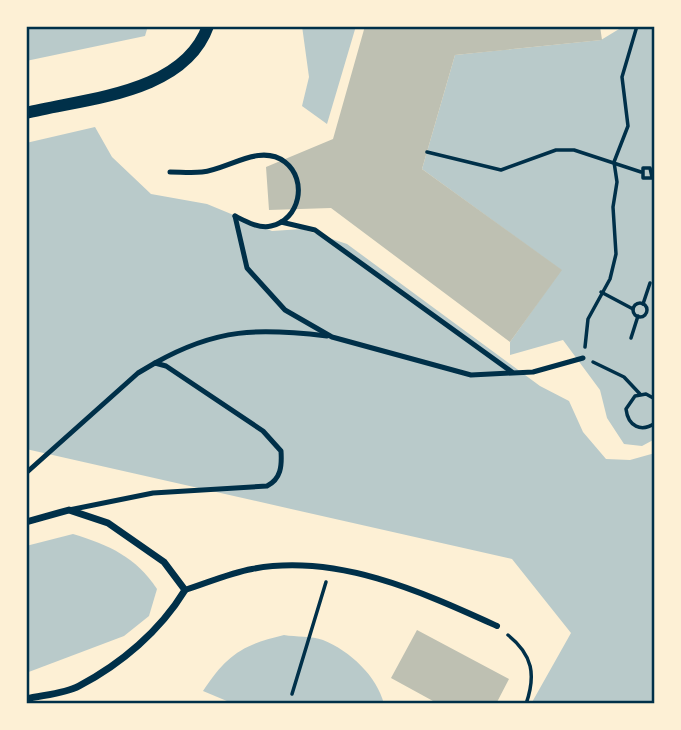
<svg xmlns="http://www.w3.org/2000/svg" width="681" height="730" viewBox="0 0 681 730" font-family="Montserrat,sans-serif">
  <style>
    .green { fill: #b9caca }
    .building { fill: #bec0b2 }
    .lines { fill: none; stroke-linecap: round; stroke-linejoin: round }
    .path { stroke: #003049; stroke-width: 3.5 }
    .service { stroke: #003049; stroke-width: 5 }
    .pedestrian { stroke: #003049; stroke-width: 6 }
    .minor { stroke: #003049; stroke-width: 7 }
    .tertiary { stroke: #003049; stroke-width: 12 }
    .neatline { fill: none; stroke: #003049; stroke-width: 2.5 }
  </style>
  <rect width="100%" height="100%" fill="#fdf0d5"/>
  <g class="green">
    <polygon points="26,26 148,26 145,36 26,61"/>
    <polygon points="302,26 356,26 327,124 302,106 309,77"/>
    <polygon points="624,26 655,26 655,439 642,446 624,444 607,418 600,390 563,340 510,355 510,342 561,270 422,169 455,55 601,40"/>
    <polygon points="95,127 112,157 151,194 207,204 272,231 302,229 347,244 540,386 569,401 583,432 606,459 630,460 655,453 655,704 531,704 571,633 512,559 26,449 26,143"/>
    <path d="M73,534c36,11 63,23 84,55l-8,27 -25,20 -98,37v-127z"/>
    <path d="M284,635c12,2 28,1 39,5 27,11 54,36 61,64h-150l-31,-13c24,-36 39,-46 81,-56z"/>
  </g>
  <g class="building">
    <polygon points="365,26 600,26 602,40 455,55 422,169 562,270 510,342 331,208 269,210 266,167 333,139"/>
    <polygon points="417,630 509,679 496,704 432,704 433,701 391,678"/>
  </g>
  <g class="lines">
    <g class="path">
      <polyline points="427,152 501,170 556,150 574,150 641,172"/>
      <polyline points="652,177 650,168 643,168 643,178 655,178"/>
      <polyline points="601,292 633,309"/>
      <circle cx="640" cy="310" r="7"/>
      <polyline points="643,304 650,283"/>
      <polyline points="631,338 638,316"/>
      <polyline points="585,347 588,319 610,279 616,254 613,207 617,182 614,162 628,126 622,77 637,26"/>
      <polyline points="593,362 624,377 640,394"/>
      <path d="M655,399l-9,-5 -11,2 -9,13c2,17 15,24 29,14"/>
      <path d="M508,635c25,20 28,40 18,69"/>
      <polyline points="292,694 326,582"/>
    </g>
    <g class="service">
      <path d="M170,172c10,0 22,1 32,0 27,-3 58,-29 83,-10 23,18 15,58 -14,64 -12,3 -26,-5 -36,-10"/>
      <polyline points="235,216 247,268 285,310 332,337 471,375 533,372 583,358"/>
      <polyline points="281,222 315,230 512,372"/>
      <path d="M155,363c62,-35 103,-35 172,-27"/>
      <path d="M26,473l112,-100 17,-10 11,3 97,65 18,20c1,15 0,28 -14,35l-114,7 -84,17"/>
    </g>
    <path class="pedestrian" d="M185,590c22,-7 45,-17 67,-21 85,-16 170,23 245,57"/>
    <path class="minor" d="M26,522l43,-12 39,13 56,39 21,28c-25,41 -64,74 -106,96 -15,8 -37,9 -53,13"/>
    <path class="tertiary" d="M26,113c60,-15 158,-19 182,-87"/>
  </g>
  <rect width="681" height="730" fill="none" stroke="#fdf0d5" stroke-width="56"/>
  <rect x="28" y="28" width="625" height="674" class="neatline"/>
</svg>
